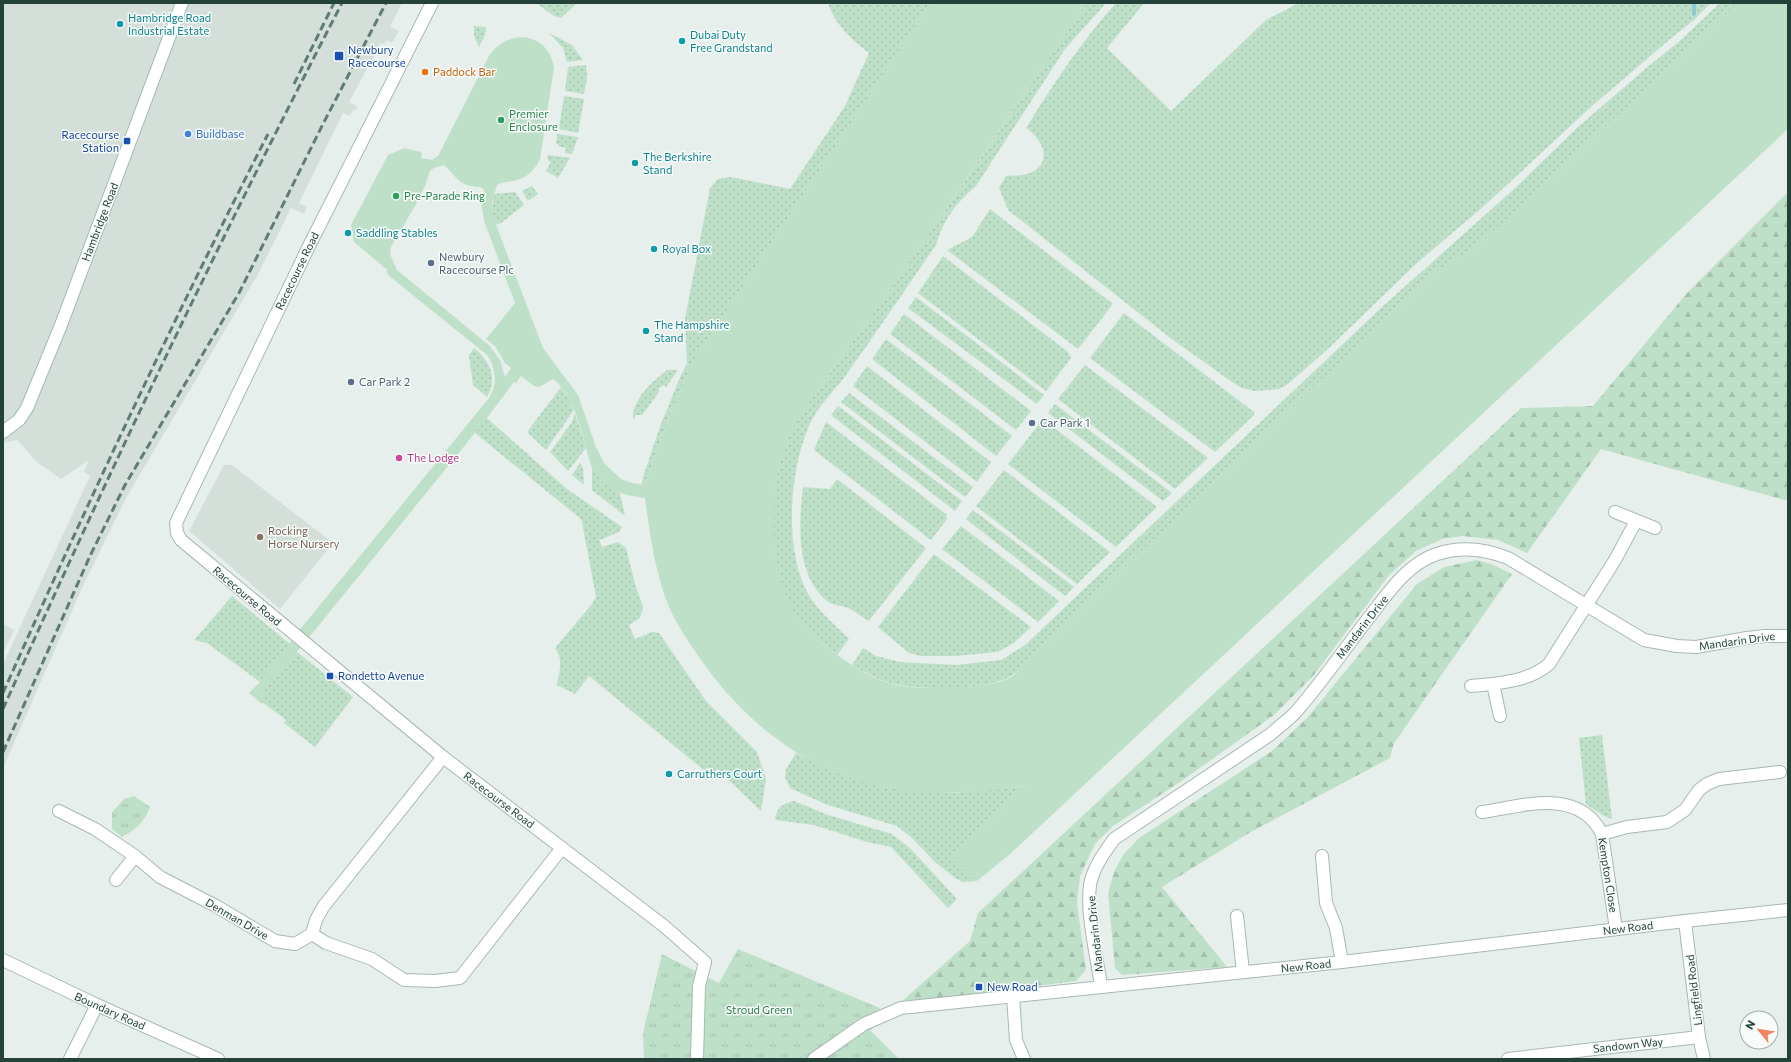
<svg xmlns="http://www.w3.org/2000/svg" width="1791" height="1062" viewBox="0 0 1791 1062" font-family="Commissioner,sans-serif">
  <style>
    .built { fill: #d4dfda }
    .grass { fill: url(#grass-dots) }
    .forest { fill: url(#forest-firs) }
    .park { fill: url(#park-tufts) }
    .pitch { fill: #bfe0c8; fill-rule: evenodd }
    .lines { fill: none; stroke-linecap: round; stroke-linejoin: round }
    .stream { stroke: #8ec9d4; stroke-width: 4 }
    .minor-casing { stroke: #a8b8b2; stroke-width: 14 }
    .secondary-casing { stroke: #a4bbb3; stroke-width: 14 }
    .minor { stroke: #fff; stroke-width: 12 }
    .secondary { stroke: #fff; stroke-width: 12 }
    .rail { stroke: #5f7d75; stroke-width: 3; stroke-dasharray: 8 4; stroke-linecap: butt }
    .culture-dot { fill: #0f9aa8; stroke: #f7fbf9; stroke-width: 1.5 }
    .transit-dot { fill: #1a4fb4; stroke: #f7fbf9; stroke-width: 1.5 }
    .food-dot { fill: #e8710a; stroke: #f7fbf9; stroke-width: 1.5 }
    .leisure-dot { fill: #2e9e5b; stroke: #f7fbf9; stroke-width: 1.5 }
    .shop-dot { fill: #3f7fe0; stroke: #f7fbf9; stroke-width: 1.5 }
    .service-dot { fill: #5c6f8a; stroke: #f7fbf9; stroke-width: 1.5 }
    .hotel-dot { fill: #d1479c; stroke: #f7fbf9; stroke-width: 1.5 }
    .education-dot { fill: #8d6e63; stroke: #f7fbf9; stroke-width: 1.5 }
    .labels { text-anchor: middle; stroke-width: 3; stroke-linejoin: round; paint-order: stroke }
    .culture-label { font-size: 11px; fill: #0d838f; stroke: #f7fbf9; text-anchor: start }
    .transit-label { font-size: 11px; fill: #164399; stroke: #f7fbf9; text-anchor: start }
    .food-label { font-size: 11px; fill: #c56008; stroke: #f7fbf9; text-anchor: start }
    .leisure-label { font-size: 11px; fill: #27864d; stroke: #f7fbf9; text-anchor: start }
    .shop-label { font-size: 11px; fill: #366cbe; stroke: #f7fbf9; text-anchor: start }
    .street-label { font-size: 11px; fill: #24423a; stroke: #f7fbf9 }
    .service-label { font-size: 11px; fill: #4e5e75; stroke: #f7fbf9; text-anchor: start }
    .hotel-label { font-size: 11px; fill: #b23c85; stroke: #f7fbf9; text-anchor: start }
    .education-label { font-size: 11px; fill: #785e54; stroke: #f7fbf9; text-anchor: start }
    .park-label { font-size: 11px; fill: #2d7a4b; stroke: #f7fbf9 }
  </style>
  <defs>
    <pattern id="grass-dots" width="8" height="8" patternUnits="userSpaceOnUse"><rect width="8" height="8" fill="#bfe0c8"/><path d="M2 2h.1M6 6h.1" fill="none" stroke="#a4c1ad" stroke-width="1.8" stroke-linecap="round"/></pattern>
    <pattern id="forest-firs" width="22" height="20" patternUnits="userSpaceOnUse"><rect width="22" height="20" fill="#bfe0c8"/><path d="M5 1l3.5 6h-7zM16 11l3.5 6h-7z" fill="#a4c1ad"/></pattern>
    <pattern id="park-tufts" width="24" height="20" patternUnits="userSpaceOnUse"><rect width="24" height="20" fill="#bfe0c8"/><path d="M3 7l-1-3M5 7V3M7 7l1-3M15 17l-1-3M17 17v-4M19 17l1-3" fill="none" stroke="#a4c1ad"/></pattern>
  </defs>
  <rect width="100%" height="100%" fill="#e6efeb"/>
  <g class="built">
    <polygon points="3,3 402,3 390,27 399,31 392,43 387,40 385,44 381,43 349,102 358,107 355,111 353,110 350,116 343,113 299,203 307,207 304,214 291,208 257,276 126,498 82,588 3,768 3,664 90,476 84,472 89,460 61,479 38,463 17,440 3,443"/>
    <polygon points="224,465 232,465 333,543 280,609 189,531"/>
    <polygon points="3,624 14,630 3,653"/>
  </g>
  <g class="grass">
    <polygon points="536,3 577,3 561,18 554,16"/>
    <path d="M828,3h102l-234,354 -22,47 -29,81h-3l1,-8 18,-53 20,-49 6,-11 -2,-45 25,-131 8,-9 13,-2 59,12 55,-83 24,-53c-18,-14 -34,-28 -41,-50z"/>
    <path d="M1087,3h19l-41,46 -89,137c-21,18 -32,33 -40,59 -30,43 -59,87 -90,130 -12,16 -29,32 -37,51 -20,45 -25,125 -1,168 11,18 27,31 41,45l-12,16c-16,-13 -32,-25 -43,-43 -26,-41 -25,-113 -12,-158 7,-27 25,-48 40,-70 22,-31 44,-60 66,-91 67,-96 132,-194 199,-290z"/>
    <path d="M1116,3h28l-37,45 64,63 95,-91 33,-17h412l-17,17 -18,14 -84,72 -109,101 -65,55 -88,85 -42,37 -9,5 -24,2 -13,-3 -10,-6 -59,-42 -165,-130 -9,-22 7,-12c8,-1 21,0 28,-5 19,-12 7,-33 -8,-43 28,-45 55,-86 90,-125z"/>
    <path d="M1720,3h18l-251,234 -15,12 -38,23 -413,394c-12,27 -102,24 -127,18 -16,-4 -28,-11 -42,-19l11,-17 13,8 24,6 56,3 45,-5 24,-15 357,-338 131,-117 65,-63 66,-57 38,-31z"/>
    <polygon points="474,26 486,27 485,35 479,47 474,36"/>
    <polygon points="549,33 572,45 583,60 567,62 563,48"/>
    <polygon points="586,65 587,77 584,94 565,91 568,67"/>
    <polygon points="564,96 584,99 578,133 559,129"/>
    <polygon points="557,134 578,137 572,154 565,153 566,148 558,146 558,144 556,144"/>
    <polygon points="547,155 570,158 558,178 546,171 551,162 548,160"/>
    <polygon points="532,186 538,194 528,201 522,191"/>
    <polygon points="515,192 524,205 501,223 495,225 492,211 494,194"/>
    <polygon points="990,209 1113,304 1078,349 947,250 972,237"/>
    <polygon points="943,256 1068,352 1071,358 1046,391 918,293"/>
    <polygon points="916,297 1044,395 1037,404 908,308"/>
    <polygon points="1124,313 1254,412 1254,415 1215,452 1090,358"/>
    <polygon points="904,314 1031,411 1016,430 890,334"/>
    <polygon points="886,339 1012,436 996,456 872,359"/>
    <path d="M474,348c16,13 24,30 13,49l-14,-12 -4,-30z"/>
    <polygon points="1085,365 1208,458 1175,489 1058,399"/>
    <polygon points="867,366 991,462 977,482 853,386"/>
    <path d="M667,370h11l-12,17 -2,-2 -5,3v4l-17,23h-6l-3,4c0,-21 19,-37 34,-49z"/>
    <polygon points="561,387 568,397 574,410 546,450 527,432"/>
    <polygon points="849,393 973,487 965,497 841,402"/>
    <polygon points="1055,404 1172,493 1163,501 1048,413"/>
    <polygon points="838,406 962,501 955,511 831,415"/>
    <polygon points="575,413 586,448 568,471 550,452 572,422"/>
    <path d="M487,418l80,71 55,38 -3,5 -20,8 3,7 16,-5 8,6 9,36 8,23 -3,11 -11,7 6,14 17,-7 7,1 47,68 51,51 9,27 -5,32 -44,-42 -6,7 -122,-100 -14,18 -18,-9c2,-12 7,-26 -2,-37l37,-44 4,-7 -14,-75 -1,-3 -106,-86z"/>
    <polygon points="1043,419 1157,507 1116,547 1008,464"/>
    <polygon points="826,422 946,514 947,519 931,540 814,450"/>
    <polygon points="580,463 583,467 584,485 572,475"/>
    <polygon points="592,468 601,481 620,493 625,516 592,490"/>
    <polygon points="1004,470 1110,552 1077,584 976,506"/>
    <path d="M837,479l89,69 -57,73c-7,-4 -14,-10 -21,-13 -7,-3 -15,-2 -21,-7 -32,-26 -28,-78 -24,-114l27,2z"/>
    <polygon points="973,510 1074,587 1065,596 966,519"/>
    <polygon points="961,526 1059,601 1038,622 942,549"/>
    <polygon points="934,554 1031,627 1014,643 998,652 955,656 921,656 909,653 878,627"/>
    <polygon points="232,596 290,644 260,682 207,643 194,640"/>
    <polygon points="296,651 353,697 315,747 284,723 286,720 262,702 263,692"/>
    <polygon points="1602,735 1612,819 1604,816 1586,804 1579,738"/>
    <polygon points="796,753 835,772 875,785 954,793 1027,786 951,855 977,881 963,882 955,878 935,862 912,838 897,826 825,804 790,788 785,777 786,769"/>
    <path d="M794,801l34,14 64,19 18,14 47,51 -9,9 -57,-61 -24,-5 -53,-17 -39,-5c1,-12 8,-17 19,-19z"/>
  </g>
  <g class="forest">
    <polygon points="1788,192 1788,501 1601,449 1527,553 1498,540 1463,536 1442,539 1416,551 1389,575 1314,675 1274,715 1183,780 1113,826 1095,844 1080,876 1077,903 1086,970 1076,981 900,1003 970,941 978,913 1521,408 1593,406 1687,293"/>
    <polygon points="1477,560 1491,564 1512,574 1394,743 1390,758 1249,833 1162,887 1227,967 1122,975 1115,968 1108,893 1114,872 1123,855 1139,838 1272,751 1307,718 1417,584 1444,567"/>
  </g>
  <g class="park">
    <path d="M134,796l16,11c-6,15 -13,22 -28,30l-10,-8v-17l12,-13z"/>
    <polygon points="738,949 880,1008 871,1031 899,1059 644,1059 643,1033 662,954 719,983"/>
  </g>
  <path class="pitch" d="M930,3h157c-67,96 -132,193 -198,289 -21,29 -42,57 -63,86 -22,32 -43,60 -49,99 -3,19 -3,39 -3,58 3,56 20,90 66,122 16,11 33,22 52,27 26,6 55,4 82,2 16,-2 40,-4 47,-20l413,-394 38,-23 15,-12 251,-234h50v126l-779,726 -32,26 -26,-26 75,-69c-42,5 -84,10 -127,4 -84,-12 -153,-64 -200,-133 -11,-16 -22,-32 -30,-50 -14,-35 -19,-71 -24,-109 -22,-3 -42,-8 -53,-30 -9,-26 -15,-72 -39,-89l-14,8 -5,-1 -13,-10 -5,7 -2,-1 -27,36 -176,217 -48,57 -1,12 -13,-11 11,-11 42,-55 187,-229c9,-14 7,-30 -2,-43l-99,-80 -2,-7h-3l1,-1 -30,-25 -3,-17 37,-70 16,-7 17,4 1,2 -1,4 11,2 6,-4 51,-100c19,-29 60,-24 65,12l-14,91c-5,11 -14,20 -27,22 -5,1 -11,1 -16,4l-5,18 1,14 50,131 35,47 18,52 8,16 17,16 11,4 13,2 29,-81 22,-47zM444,165c14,13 15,22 37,22l3,3 -2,17 2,14 31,82 -29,36 9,7 10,17 6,5 -6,9 -5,-17 -10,-14 -93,-76 -7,-16 1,-7 24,-41 10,-20 5,-15 4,-3z"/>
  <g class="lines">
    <polyline class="stream" points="1694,14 1694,3"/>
    <defs>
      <g id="minor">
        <polyline points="432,3 309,246 176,523 177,533 181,540 443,757 664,926 705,962 699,986 697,1059"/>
        <polyline points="1615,512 1655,528"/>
        <path d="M1493,684c20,-3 40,-6 56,-20l66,-104 21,-39"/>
        <polyline points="1471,686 1493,684 1500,716"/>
        <polyline points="59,811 95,829 135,856 160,877 216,906 275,941 295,944 312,934 326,943 372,959 404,980 435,981 460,978 562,848"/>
        <path d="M1482,812c41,-6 97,-25 120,22l14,95"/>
        <polyline points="1602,834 1627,827 1667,822 1685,810 1699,790 1707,784 1719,779 1780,772"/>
        <polyline points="1322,856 1326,903 1336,928 1342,962"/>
        <polyline points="116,880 135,856"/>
        <polyline points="1237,916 1243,972"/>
        <polyline points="1685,921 1699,1037 1704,1059"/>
        <polyline points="312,934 316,920 323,907 443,757"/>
        <polyline points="3,960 97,1005 218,1059"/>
        <path d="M1101,986c-4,-29 -15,-72 -11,-101 3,-17 14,-32 24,-46l157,-105c7,-7 16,-13 23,-20 26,-29 49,-63 73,-94 19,-24 39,-56 70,-66 24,-8 48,-5 71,4l136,82 33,6 19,1 51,-9 18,-2h23"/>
        <polyline points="1013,996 1016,1040 1024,1059"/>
        <polyline points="70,1059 97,1005"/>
        <polyline points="814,1059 864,1024 901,1008 1342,962 1685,921 1788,910"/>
        <polyline points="1508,1059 1699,1037"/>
      </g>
      <polyline id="secondary" points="3,432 19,420 27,408 61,325 182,3"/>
    </defs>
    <use href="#minor" class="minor-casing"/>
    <use href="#secondary" class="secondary-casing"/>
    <use href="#minor" class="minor"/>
    <use href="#secondary" class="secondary"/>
    <g class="rail">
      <polyline points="294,84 334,3"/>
      <path d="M3,693c84,-189 171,-375 265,-559"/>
      <path d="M3,709c106,-238 219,-474 339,-706"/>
      <polyline points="3,752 90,556 125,485 239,293 324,122 386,3"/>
    </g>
  </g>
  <g class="culture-dot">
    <circle cx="120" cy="24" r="4"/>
    <circle cx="682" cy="41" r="4"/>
    <circle cx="635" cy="163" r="4"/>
    <circle cx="348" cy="233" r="4"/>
    <circle cx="654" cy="249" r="4"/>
    <circle cx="646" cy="331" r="4"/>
    <circle cx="669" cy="774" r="4"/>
  </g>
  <g class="transit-dot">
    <rect x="334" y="51" width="10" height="10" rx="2"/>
    <rect x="123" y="137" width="8" height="8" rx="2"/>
    <rect x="326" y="672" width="8" height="8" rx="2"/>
    <rect x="975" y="983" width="8" height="8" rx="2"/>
  </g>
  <circle class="food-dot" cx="425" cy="72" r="4"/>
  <g class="leisure-dot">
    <circle cx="501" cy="120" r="4"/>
    <circle cx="396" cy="196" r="4"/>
  </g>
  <circle class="shop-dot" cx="188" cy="134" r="4"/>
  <g class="service-dot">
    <circle cx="431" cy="263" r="4"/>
    <circle cx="351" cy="382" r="4"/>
    <circle cx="1032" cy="423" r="4"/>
  </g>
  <circle class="hotel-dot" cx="399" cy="458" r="4"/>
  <circle class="education-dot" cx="260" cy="537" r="4"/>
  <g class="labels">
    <g class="culture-label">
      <text x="128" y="22">Hambridge Road<tspan x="128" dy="13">Industrial Estate</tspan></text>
      <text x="690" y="39">Dubai Duty<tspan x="690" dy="13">Free Grandstand</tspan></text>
      <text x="643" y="161">The Berkshire<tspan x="643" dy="13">Stand</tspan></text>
      <text x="356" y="237">Saddling Stables</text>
      <text x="662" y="253">Royal Box</text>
      <text x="654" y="329">The Hampshire<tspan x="654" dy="13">Stand</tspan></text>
      <text x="677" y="778">Carruthers Court</text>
    </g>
    <g class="transit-label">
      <text x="348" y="54">Newbury<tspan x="348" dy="13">Racecourse</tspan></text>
      <text x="119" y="139" text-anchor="end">Racecourse<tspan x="119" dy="13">Station</tspan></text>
      <text x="338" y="680">Rondetto Avenue</text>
      <text x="987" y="991">New Road</text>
    </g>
    <g class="food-label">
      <text x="433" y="76">Paddock Bar</text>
    </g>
    <g class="leisure-label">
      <text x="509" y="118">Premier<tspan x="509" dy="13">Enclosure</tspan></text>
      <text x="404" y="200">Pre-Parade Ring</text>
    </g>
    <g class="shop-label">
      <text x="196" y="138">Buildbase</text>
    </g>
    <g class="street-label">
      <text transform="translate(100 222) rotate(-69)" y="4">Hambridge Road</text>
      <text transform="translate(297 271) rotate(-64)" y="4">Racecourse Road</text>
      <text transform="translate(247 596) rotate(40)" y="4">Racecourse Road</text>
      <text transform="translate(1362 627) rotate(-52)" y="4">Mandarin Drive</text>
      <text transform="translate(1737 641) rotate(-8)" y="4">Mandarin Drive</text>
      <text transform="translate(499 800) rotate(37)" y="4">Racecourse Road</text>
      <text transform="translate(1608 875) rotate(81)" y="4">Kempton Close</text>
      <text transform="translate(237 919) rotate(30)" y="4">Denman Drive</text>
      <text transform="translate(1628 928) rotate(-7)" y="4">New Road</text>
      <text transform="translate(1095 934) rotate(-96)" y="4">Mandarin Drive</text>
      <text transform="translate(1306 966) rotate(-6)" y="4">New Road</text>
      <text transform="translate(1694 990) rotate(-97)" y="4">Lingfield Road</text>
      <text transform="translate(110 1011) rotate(24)" y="4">Boundary Road</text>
      <text transform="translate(1628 1045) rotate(-6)" y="4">Sandown Way</text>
    </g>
    <g class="service-label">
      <text x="439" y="261">Newbury<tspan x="439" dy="13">Racecourse Plc</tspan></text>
      <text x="359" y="386">Car Park 2</text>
      <text x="1040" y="427">Car Park 1</text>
    </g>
    <g class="hotel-label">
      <text x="407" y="462">The Lodge</text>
    </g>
    <g class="education-label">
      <text x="268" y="535">Rocking<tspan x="268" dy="13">Horse Nursery</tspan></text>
    </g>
    <g class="park-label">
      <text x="759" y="1014">Stroud Green</text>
    </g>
  </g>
  <rect width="1791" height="1062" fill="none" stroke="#24423a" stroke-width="8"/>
  <g transform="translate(1759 1030) rotate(300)"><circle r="19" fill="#f7fbf9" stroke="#a3b1ad"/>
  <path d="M0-3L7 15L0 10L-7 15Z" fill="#f4845f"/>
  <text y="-6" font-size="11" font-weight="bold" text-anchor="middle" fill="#24423a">N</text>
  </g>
</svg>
